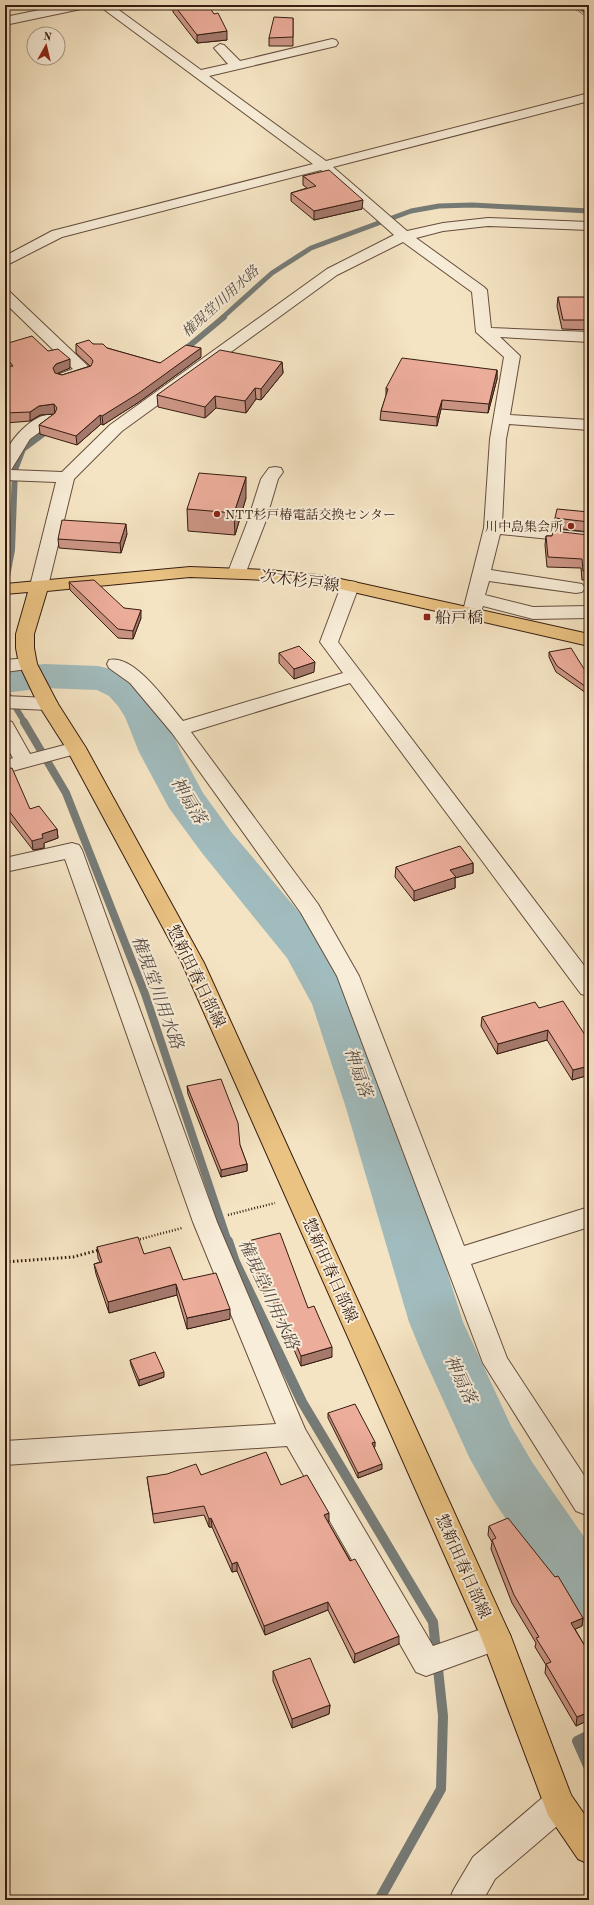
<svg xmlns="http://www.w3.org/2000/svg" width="594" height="1905" viewBox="0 0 594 1905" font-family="'Old Standard TT','Noto Serif JP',serif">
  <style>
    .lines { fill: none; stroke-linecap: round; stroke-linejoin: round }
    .stream-far3 { stroke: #767c79; stroke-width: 5 }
    .stream-far2 { stroke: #767c79; stroke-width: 6 }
    .stream-far1 { stroke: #767c79; stroke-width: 8 }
    .stream { stroke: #767c79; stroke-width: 10 }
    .river { fill: #a1bcbe; fill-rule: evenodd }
    .minor-casing { stroke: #664e3e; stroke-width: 2 }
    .major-casing { stroke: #361c11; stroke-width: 2 }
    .path-far2 { stroke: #361c11; stroke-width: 1.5; stroke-dasharray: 0.5 1; stroke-linecap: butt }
    .path-far1 { stroke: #361c11; stroke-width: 2.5; stroke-dasharray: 1 2; stroke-linecap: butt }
    .path { stroke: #361c11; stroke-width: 3; stroke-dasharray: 1.5 2.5; stroke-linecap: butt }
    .minor { fill: #f8edd8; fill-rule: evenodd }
    .major { fill: #eac282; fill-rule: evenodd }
    .wall { fill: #cb9585; stroke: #361c11 }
    .shaded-wall { fill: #a5796c; stroke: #361c11 }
    .building { fill: #ecad9b; stroke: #361c11 }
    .poi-dot { fill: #8f2418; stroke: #f8edd8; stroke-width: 1.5 }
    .labels { text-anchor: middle; stroke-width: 4; stroke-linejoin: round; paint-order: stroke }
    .far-poi-label { font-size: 13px; fill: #361c11; stroke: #f8edd8; text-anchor: start }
    .far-water-label { font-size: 14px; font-style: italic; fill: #564c45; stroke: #f8edd8 }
    .street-label { font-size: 16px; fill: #361c11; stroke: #f8edd8 }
    .poi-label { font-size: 16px; fill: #361c11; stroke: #f8edd8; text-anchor: start }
    .water-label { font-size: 17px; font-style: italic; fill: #564c45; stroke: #f8edd8 }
  </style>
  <rect width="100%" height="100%" fill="#f5e4c3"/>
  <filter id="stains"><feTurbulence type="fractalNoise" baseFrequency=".005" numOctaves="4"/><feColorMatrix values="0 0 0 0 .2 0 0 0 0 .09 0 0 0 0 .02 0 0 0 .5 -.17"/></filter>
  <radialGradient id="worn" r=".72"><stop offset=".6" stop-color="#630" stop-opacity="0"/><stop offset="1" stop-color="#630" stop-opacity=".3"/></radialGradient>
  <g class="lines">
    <g class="stream-far3">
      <polyline points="576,5 589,13"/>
      <polyline points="222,318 272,273 311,248 411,211 439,206 472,205 589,211"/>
    </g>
    <g class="stream-far2">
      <polyline points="182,352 224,317"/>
      <polyline points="5,587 12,550 15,470 23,449 51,428"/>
      <polyline points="5,690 25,723"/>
    </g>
    <polyline class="stream-far1" points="24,722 66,793 145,994 228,1242"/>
    <g class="stream">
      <polyline points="228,1241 235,1262 302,1402 433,1622 443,1716 441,1789 379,1900"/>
      <polyline points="589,1735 577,1741 589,1768"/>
    </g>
    <polygon class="river" points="44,664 98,666 124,672 137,678 149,691 165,717 181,752 203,793 232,833 321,938 360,1004 396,1108 463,1322 511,1426 532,1462 589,1544 589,1621 568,1613 492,1498 470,1459 423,1356 409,1322 346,1108 312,1004 287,958 202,853 169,808 139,752 125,717 118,706 109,696 97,690 44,688 5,693 5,669"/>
    <defs>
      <g id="minor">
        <polygon points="64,5 87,5 81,9 5,25 5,17"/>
        <path d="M98,5h14l89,65 27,-6 -14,-16 6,-4 4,1 16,16 92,-22 4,1 2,3 -2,3 -127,30 117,85 263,-68v8l-256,66 74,64 36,-8 45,-5 101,4v8l-101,-4 -45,5 -27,7 68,49 3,3 4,38 98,4v10l-89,-5 20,19 -10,59 79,5v10l-80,-6 -3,15 -4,85 87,9v10l-89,-9 -9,36 85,13 6,1 3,4 -3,4 -6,1 -87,-12 -4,14 48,12 56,-1v12l-56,1 -50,-13 -5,13 -7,2 -7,-2 -2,-4 22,-87 6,-89 14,-82 -28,-25 -4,-40 -69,-50 -66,33 -215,156 -48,48 -26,107 -3,4 -6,1 -6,-1 -3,-4 26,-104 -51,-2c0,-8 -2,-21 1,-28 6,-15 31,-42 49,-37l2,3 -2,3 -25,18 -19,31 51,2 48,-47 217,-156 67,-34 -73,-65 -259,67 -57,29v-10l47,-25 261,-67z"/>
        <polygon points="5,290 10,292 90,368 92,371 90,374 63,383 57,381 55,378 57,375 73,369 5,303"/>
        <polygon points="275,467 281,468 283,472 278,479 265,523 246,572 243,576 237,577 231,576 228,572 247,523 261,479 269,468"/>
        <path d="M350,581l6,1 3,4 -21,56 251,330v24l-8,-2 -231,-311 -159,49 127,172 41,72 105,270 125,-39v20l-118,37 36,94 82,125v33l-13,-5 -93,-148 -146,-387 -36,-63 -129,-180 -42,-50 -21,-15 -2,-4 2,-4c26,-6 59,44 74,61l160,-48 -23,-31 21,-56 3,-4z"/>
        <polygon points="28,658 35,660 37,664 35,668 5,672 5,660"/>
        <polygon points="5,696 48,698 55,700 58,704 55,708 48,710 5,708"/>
        <polygon points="5,720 12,722 30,754 76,742 83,744 86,748 83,752 5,773 5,761 13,758 5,744"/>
        <polygon points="72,843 79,845 82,850 217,1222 305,1429 433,1646 496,1624 506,1627 511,1637 506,1647 426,1676 416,1672 287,1446 5,1465 5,1441 276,1424 193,1222 65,859 5,872 5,858"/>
        <polygon points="559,1789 570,1793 574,1804 570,1815 495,1879 483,1900 449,1900 454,1889 473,1857 548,1793"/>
      </g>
      <polygon id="major" points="190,567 268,570 327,576 589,634 589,646 327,586 268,580 190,577 47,591 34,634 34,648 37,664 58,704 86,748 204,963 511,1637 571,1795 589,1821 589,1864 578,1859 548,1815 481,1637 182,963 66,748 38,704 19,664 16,648 16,634 28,592 5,594 5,584"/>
    </defs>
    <use href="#minor" class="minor-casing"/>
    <use href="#major" class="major-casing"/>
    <polyline class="path-far2" points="569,5 589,18"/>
    <g class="path-far1">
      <polyline points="228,1215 275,1203"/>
      <polyline points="137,1240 182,1228"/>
    </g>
    <polyline class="path" points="5,1262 73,1257 99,1250"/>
    <use href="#minor" class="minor"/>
    <use href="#major" class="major"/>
  </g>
  <g class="wall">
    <polygon points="173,5 208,5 227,40 197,43 173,12"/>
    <polygon points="293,18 293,46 269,46 269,38"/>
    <polygon points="303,176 362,209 314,220 291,201 291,193 307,188 303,185"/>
    <polygon points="558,297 589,314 589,330 562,329 557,306"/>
    <polygon points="5,344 48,351 70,368 57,373 62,375 90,366 76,353 76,344 93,344 160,363 201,357 139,402 103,425 101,424 77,445 40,434 39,425 54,414 40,415 30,421 6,423 5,421 5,367 7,366 5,364"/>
    <polygon points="282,362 283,373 261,400 256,399 246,413 216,408 205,418 158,407 157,395"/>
    <polygon points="497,370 497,379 488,413 441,409 437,426 380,420 381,411 386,396 386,388"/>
    <polygon points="246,498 235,535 188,531 187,509"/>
    <polygon points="589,512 589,532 554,528 555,518"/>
    <polygon points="127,534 121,553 59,548 58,539"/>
    <polygon points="589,535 589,580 582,580 581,568 547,567 545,545 546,536"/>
    <polygon points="69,582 124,608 141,618 133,639 118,638 70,590"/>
    <polygon points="549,652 589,677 589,695 556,672 549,657"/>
    <polygon points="279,653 314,672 294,679 279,663"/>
    <polygon points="5,769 30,809 57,829 58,838 44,843 44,848 33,850 5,814"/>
    <polygon points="473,863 473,873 455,878 455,888 414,901 395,877 396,867"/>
    <polygon points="539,1008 589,1041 589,1075 572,1080 547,1040 497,1054 481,1026 482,1017"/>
    <polygon points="187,1086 240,1145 247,1164 247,1171 221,1177 188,1094"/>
    <polygon points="248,1241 308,1308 332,1357 301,1366 269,1292 264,1294 248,1251"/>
    <polygon points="97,1247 144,1254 183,1280 230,1319 187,1329 177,1295 109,1313 96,1274 94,1264 100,1262 98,1258"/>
    <polygon points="130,1360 164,1377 139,1386 131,1365"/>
    <polygon points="328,1413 375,1442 374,1448 382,1469 358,1478 328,1418"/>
    <polygon points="201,1475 281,1485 329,1522 328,1522 399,1644 354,1663 328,1610 265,1635 237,1571 232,1572 212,1527 209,1527 204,1515 154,1523 147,1477"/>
    <polygon points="489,1526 583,1618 582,1626 575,1629 589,1653 589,1720 576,1726 545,1673 546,1665 535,1647 536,1643 512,1603 491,1549 492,1542 488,1535"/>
    <polygon points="273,1671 330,1705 329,1714 292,1728 273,1681"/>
  </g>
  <g class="shaded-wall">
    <polygon points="227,31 227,40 197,43 197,35"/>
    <polygon points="363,200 362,209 314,220 314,211"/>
    <polygon points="201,348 201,357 139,402 103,425 102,416"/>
    <polygon points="70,359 70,368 56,374 54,377 53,368 56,364"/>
    <polygon points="282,362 283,373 261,400 261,389"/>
    <polygon points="497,370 497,379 488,413 489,404"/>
    <polygon points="255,388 256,399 246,413 245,401"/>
    <polygon points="215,396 216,408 205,418 205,407"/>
    <polygon points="442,400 441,409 437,426 437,417"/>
    <polygon points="54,404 55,414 40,415 30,421 30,412 39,406"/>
    <polygon points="100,415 101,424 77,445 76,436"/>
    <polygon points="246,477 246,498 235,535 234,513"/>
    <polygon points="126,524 127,534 121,553 120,543"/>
    <polygon points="141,610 141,618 133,639 133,631"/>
    <polygon points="315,662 314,672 294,679 294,669"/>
    <polygon points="57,829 58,838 44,843 44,848 33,850 32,841 42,834"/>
    <polygon points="473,863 473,873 455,878 455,888 414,901 414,891 450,870"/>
    <polygon points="548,1030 547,1040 497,1054 498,1044"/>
    <polygon points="589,1066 589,1075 572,1080 573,1070"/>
    <polygon points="247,1164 247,1171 221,1177 221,1170"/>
    <polygon points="269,1282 269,1292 264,1294 263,1283"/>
    <polygon points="176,1284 177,1295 109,1313 108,1302"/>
    <polygon points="230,1309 230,1319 187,1329 187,1318"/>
    <polygon points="332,1347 332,1357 301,1366 301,1356"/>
    <polygon points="164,1372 164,1377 139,1386 139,1380"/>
    <polygon points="375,1442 375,1447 372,1448 372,1443"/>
    <polygon points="382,1464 382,1469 358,1478 358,1473"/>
    <polygon points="329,1513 329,1522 324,1524 324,1515"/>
    <polygon points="211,1518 212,1527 209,1527 209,1519"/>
    <polygon points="237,1562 237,1571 232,1572 232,1564"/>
    <polygon points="328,1602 328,1610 265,1635 264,1626"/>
    <polygon points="583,1618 582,1626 569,1632 571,1623"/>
    <polygon points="399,1636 399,1644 354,1663 355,1654"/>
    <polygon points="330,1705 329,1714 292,1728 292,1719"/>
    <polygon points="589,1712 589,1720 576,1726 577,1717"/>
  </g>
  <g class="building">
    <polygon points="174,5 208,5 214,14 218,13 227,31 197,35"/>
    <polygon points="274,17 293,18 293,37 269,38"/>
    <polygon points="329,170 363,200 314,211 291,193 316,186 303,176"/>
    <polygon points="558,297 585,297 589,314 589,320 563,320"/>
    <polygon points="32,336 48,351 58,349 70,359 56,364 53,368 55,373 62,375 91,366 93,361 91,358 76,344 89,340 93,344 103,344 107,348 160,363 186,345 201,348 139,393 102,416 100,415 76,436 39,425 55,413 57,408 54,404 39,406 30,412 5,413 5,367 13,366 5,356 5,346 6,346 5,344"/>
    <polygon points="220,350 282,362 261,389 255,388 245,401 215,396 205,407 157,395"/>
    <polygon points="402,358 497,370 489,404 442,400 437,417 381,411 388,389 386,388"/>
    <polygon points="199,473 246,477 234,513 187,509"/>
    <polygon points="557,509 589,512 589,522 555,518"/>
    <polygon points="62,520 126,524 120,543 58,539"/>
    <polygon points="553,531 589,535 589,571 583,571 582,559 548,557 546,536 552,536"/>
    <polygon points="94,580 124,608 141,610 133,631 118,629 69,582"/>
    <polygon points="299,646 315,662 294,669 279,653"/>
    <polygon points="571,648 589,677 589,689 557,666 549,652"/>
    <polygon points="12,768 30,809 39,806 57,829 42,834 43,838 32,841 5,806 5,769"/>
    <polygon points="460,846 473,863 450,870 456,877 414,891 396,867"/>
    <polygon points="563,1001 589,1041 589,1066 573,1070 548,1030 498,1044 482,1017 535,1002 539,1008"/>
    <polygon points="221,1079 238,1123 240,1145 247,1164 221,1170 187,1086"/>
    <polygon points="280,1233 308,1308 314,1306 332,1347 301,1356 269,1282 263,1283 248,1241"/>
    <polygon points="138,1237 144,1254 170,1247 183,1280 216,1273 230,1309 187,1318 176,1284 108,1302 94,1264 102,1262 97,1247"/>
    <polygon points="155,1352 164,1372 139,1380 130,1360"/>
    <polygon points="355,1404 375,1442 372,1443 382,1464 358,1473 328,1413"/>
    <polygon points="266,1452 281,1485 307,1475 329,1513 324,1515 350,1561 355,1559 399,1636 355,1654 328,1602 264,1626 237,1562 232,1564 211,1518 209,1519 204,1506 153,1514 147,1477 167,1474 196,1464 201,1475"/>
    <polygon points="508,1518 555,1577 558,1576 583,1618 571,1623 589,1653 589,1712 577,1717 546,1664 551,1662 536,1638 539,1637 514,1595 492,1540 496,1538 489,1526"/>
    <polygon points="310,1658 330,1705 292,1719 273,1671"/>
  </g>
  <g class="poi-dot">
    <circle cx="217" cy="514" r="4"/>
    <circle cx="571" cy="526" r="4"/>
    <rect x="423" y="613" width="8" height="8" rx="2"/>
  </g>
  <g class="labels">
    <g class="far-poi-label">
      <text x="225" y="519">NTT杉戸椿電話交換センター</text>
      <text x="563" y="531" text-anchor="end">川中島集会所</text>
    </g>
    <g class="far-water-label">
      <text transform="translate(220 301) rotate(-42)" y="5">権現堂川用水路</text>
    </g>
    <g class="street-label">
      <text transform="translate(300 580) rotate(7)" y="6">次木杉戸線</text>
      <text transform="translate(197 976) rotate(64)" y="6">惣新田春日部線</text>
      <text transform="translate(331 1270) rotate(66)" y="6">惣新田春日部線</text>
      <text transform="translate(464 1566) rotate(66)" y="6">惣新田春日部線</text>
    </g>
    <g class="poi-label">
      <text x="435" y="623">船戸橋</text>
    </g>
    <g class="water-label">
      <text transform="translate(189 800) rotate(59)" y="6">神扇落</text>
      <text transform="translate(158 992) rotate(70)" y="6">権現堂川用水路</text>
      <text transform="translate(359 1072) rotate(71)" y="6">神扇落</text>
      <text transform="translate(269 1294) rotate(65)" y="6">権現堂川用水路</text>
      <text transform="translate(461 1379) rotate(65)" y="6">神扇落</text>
    </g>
  </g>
  <rect width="594" height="1905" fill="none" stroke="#f5e4c3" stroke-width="20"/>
  <rect x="6" y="6" width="582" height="1893" fill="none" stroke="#361c11" stroke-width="2"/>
  <rect x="10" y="10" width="574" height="1885" fill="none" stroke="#361c11"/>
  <g transform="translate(46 46) rotate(8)"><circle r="19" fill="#f8edd8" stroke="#aa9988"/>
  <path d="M0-3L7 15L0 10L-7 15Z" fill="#8f2418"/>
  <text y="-6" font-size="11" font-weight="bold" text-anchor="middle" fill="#361c11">N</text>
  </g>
  <rect width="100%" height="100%" filter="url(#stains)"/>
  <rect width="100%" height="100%" fill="url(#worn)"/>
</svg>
